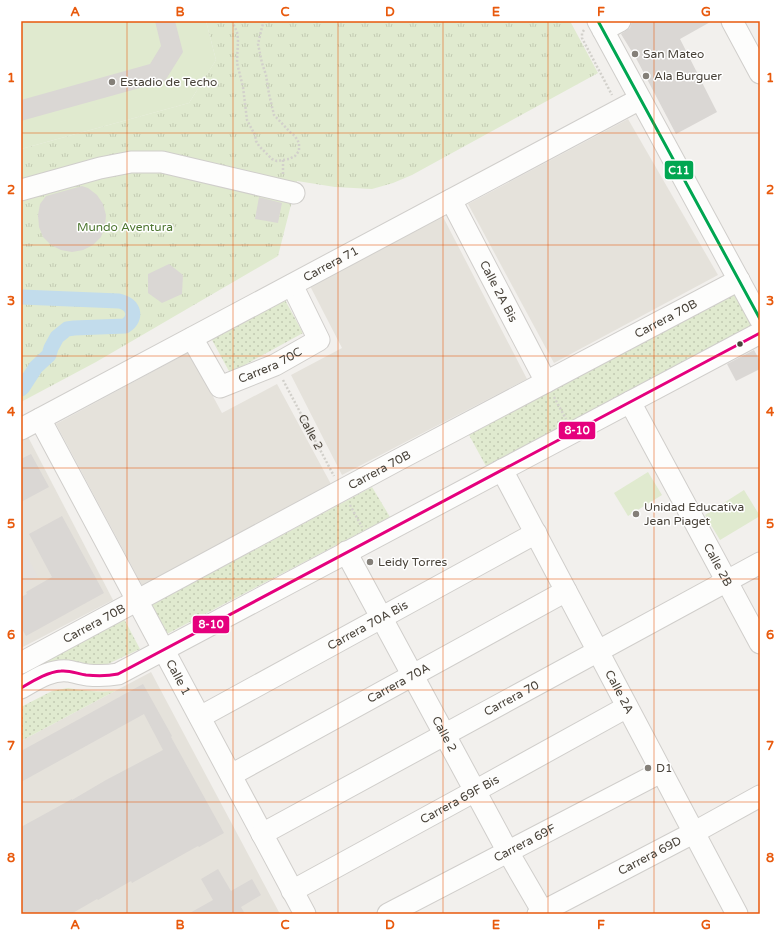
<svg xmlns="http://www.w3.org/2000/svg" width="781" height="935" viewBox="0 0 781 935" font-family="'Varela Round',sans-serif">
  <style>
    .residential { fill: #e5e2db }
    .grass { fill: url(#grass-dots) }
    .park { fill: url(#park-tufts) }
    .pitch { fill: #e0eacf }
    .parking { fill: #e4e1de }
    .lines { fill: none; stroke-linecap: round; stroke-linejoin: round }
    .canal { stroke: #c2dcec; stroke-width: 15 }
    .building { fill: #dad7d4 }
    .minor-casing { stroke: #d0cecb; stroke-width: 23 }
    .path { stroke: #d2d0cb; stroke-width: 2.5; stroke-dasharray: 2 2; stroke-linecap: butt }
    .minor { stroke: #fdfdfc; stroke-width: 21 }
    .bus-1-casing { stroke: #fff; stroke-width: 6 }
    .bus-2-casing { stroke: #fff; stroke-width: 6 }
    .bus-1 { stroke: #e5007d; stroke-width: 3 }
    .bus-2 { stroke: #00a651; stroke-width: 3 }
    .grid { fill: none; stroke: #e8590c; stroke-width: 1; stroke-opacity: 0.55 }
    .poi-dot { fill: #847f78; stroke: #fff; stroke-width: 1.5 }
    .bus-dot { fill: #484239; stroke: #fff; stroke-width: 1.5 }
    .labels { text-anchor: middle; stroke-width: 3; stroke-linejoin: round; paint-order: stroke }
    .poi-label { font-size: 12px; fill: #484239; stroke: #fff; text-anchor: start }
    .park-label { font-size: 12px; fill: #4d7630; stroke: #fff }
    .street-label { font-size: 12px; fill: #484239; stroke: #fff }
    .line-badge { stroke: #fff; stroke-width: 1.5 }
    .badge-label { font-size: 11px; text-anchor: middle; font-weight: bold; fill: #fff }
    .neatline { fill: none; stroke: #e8590c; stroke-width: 1.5 }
    .grid-label { font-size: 13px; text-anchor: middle; font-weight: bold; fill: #e8590c }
  </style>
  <defs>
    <pattern id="grass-dots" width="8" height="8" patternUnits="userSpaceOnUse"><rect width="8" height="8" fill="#e0eacf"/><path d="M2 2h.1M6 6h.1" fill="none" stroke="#c2cab2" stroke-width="1.8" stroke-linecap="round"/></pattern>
    <pattern id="park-tufts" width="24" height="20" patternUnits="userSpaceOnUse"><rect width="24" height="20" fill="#e0eacf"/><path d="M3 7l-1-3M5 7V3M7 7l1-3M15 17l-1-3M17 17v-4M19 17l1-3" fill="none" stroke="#c2cab2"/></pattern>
  </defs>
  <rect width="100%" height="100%" fill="#f2f0ed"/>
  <g class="residential">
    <polygon points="628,119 718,275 554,363 468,204"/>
    <polygon points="442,215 527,379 342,475 291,375 342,348 309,284"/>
    <polygon points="189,352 222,413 277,384 332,486 143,587 56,424"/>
    <polygon points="27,435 113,600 21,648 21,438"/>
    <polygon points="151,672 280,914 21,914 21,741"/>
  </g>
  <g class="grass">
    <polygon points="735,292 752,325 487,468 469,435"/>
    <polygon points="284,298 303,333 230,373 211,338"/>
    <polygon points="372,487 390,517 163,636 146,608"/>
    <polygon points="123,617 140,649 97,669 47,665 28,667"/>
    <path d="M68,688c16,3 31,4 47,3l-94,50v-34l31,-16z"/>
  </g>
  <polygon class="park" points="206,21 570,21 598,73 412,175 393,183 372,189 335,187 297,181 278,256 96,362 21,402 21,149 189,103 216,60"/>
  <g class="pitch">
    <polygon points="21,21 206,21 216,60 189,103 21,149"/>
    <polygon points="648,472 662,495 628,516 614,493"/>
    <polygon points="744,490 760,516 720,540 705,515"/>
  </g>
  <polygon class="parking" points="21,545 38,577 21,586"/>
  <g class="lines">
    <path class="canal" d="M21,297l98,4c15,3 19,17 6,25l-51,2 -7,1 -10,8 -6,11 -2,7 -13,12 -13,20 -2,2"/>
  </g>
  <g class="building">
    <polygon points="155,21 175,21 183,52 165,81 21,121 21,100 150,64 161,46"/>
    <polygon points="632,21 712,21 680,39 717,112 676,134 637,60 621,34 630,28"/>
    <polygon points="82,186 88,188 97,195 103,204 106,215 105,227 101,237 93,245 83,250 72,252 61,250 51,245 43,237 39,227 38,215 40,204 46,196"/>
    <polygon points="259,197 282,203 278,223 255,219"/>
    <polygon points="169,264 183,275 182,294 162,303 148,293 148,274"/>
    <polygon points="754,350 760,361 760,369 736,381 727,364"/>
    <polygon points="31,454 49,487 21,502 21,459"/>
    <polygon points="62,516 104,593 26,636 21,627 21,597 27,594 26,592 52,577 29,534"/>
    <polygon points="143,684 172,736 171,737 224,833 199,847 198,846 132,883 131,881 98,900 97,899 71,914 21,914 21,827 72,799 72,800 106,780 163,750 144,714 21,782 21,751"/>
    <polygon points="218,869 231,891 252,879 261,895 241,907 245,914 188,914 213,900 201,879"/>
  </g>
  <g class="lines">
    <defs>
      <g id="minor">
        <polyline points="598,21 760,319"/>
        <polyline points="732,21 760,73"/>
        <polyline points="603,30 620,21"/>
        <polyline points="21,190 100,168 131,162 162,162 294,193"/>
        <path id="s2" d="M451,200l95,182"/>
        <path id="s3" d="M192,338l28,49 55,-22 44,-25 -27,-55"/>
        <path id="s4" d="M630,402l130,241"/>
        <path id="s5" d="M40,419l265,495"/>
        <path id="s6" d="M21,429l619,-330"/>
        <path id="s7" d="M502,470l235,444"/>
        <path id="s8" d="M346,552l162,300 36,62"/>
        <path id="s9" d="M21,663l375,-202 343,-181"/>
        <path d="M21,688c14,-8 30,-19 47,-17 6,1 13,3 19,4 11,1 20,1 31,-1l642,-341"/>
        <path id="s10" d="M200,717l336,-184"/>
        <path id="s11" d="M231,775l335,-184"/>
        <path id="s12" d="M262,834l498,-271"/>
        <path id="s13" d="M292,891l183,-100 152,-84"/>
        <path id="s14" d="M388,914l273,-142"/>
        <path id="s15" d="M538,914l155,-81 67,-37"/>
      </g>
    </defs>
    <use href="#minor" class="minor-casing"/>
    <g class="path">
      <polyline points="232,21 237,32 238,39 237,63 243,87 247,120 255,135 256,141 259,146 272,159 277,161 289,159 295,156 299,151 299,143 295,136 291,133 274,115 269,94 266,75 262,63 258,44 262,27 264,21"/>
      <polyline points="584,30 582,33 582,38 612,95"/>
      <polyline points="283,160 283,174"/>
      <path id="s1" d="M283,380l51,96"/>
      <polyline points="554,397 566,419"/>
      <polyline points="350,505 362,527"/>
    </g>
    <use href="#minor" class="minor"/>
    <defs>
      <path id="bus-1" d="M21,688c12,-7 26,-16 40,-17 9,-1 17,3 25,4 11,1 22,1 32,-1l642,-341"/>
      <polyline id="bus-2" points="598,21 760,319"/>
    </defs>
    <use href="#bus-1" class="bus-1-casing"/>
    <use href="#bus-2" class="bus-2-casing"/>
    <use href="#bus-1" class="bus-1"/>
    <use href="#bus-2" class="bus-2"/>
  </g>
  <path class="grid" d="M127,21v893M233,21v893M338,21v893M443,21v893M548,21v893M654,21v893M21,133h739M21,245h739M21,356h739M21,468h739M21,579h739M21,690h739M21,802h739"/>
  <g class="poi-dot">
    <circle cx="635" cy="54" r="4"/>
    <circle cx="646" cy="76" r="4"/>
    <circle cx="112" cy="82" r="4"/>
    <circle cx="636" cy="514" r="4"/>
    <circle cx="370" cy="562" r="4"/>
    <circle cx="648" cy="768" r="4"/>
  </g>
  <circle class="bus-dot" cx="740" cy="344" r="3.5"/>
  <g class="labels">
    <g class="poi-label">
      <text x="643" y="58">San Mateo</text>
      <text x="654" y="80">Ala Burguer</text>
      <text x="120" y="86">Estadio de Techo</text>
      <text x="644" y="511">Unidad Educativa<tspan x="644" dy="14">Jean Piaget</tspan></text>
      <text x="378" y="566">Leidy Torres</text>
      <text x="656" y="772">D1</text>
    </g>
    <g class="park-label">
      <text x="125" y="231">Mundo Aventura</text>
    </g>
    <g class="street-label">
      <text dy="4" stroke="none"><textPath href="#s6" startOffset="351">Carrera 71</textPath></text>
      <text dy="4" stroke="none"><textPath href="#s2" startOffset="103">Calle 2A Bis</textPath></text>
      <text dy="4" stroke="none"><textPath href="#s9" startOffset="731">Carrera 70B</textPath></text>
      <text dy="4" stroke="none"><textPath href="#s3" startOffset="111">Carrera 70C</textPath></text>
      <text dy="4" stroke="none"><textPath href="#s1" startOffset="59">Calle 2</textPath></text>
      <text dy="4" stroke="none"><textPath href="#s9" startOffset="407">Carrera 70B</textPath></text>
      <text dy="4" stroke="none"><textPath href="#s4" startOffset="185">Calle 2B</textPath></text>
      <text dy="4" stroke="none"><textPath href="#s9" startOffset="83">Carrera 70B</textPath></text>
      <text dy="4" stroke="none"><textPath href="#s10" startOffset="191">Carrera 70A Bis</textPath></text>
      <text dy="4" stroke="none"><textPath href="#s5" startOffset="293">Calle 1</textPath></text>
      <text dy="4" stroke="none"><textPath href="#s11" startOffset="191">Carrera 70A</textPath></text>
      <text dy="4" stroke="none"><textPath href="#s7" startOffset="251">Calle 2A</textPath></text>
      <text dy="4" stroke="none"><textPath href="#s12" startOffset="284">Carrera 70</textPath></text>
      <text dy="4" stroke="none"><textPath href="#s8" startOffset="207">Calle 2</textPath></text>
      <text dy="4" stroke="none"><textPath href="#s13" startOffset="191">Carrera 69F Bis</textPath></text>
      <text dy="4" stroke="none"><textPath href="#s14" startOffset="154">Carrera 69F</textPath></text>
      <text dy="4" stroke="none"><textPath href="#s15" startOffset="126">Carrera 69D</textPath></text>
    </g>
  </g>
  <g class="line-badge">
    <rect x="664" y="160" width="30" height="20" rx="4" fill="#00a651"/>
    <rect x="558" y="421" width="38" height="19" rx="4" fill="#e5007d"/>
    <rect x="192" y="615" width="38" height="19" rx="4" fill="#e5007d"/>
  </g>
  <g class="badge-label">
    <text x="679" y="174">C11</text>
    <text x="577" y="434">8-10</text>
    <text x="211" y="628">8-10</text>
  </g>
  <rect width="781" height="935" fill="none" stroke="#ffffff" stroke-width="44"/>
  <rect x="22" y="22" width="737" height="891" class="neatline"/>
  <g class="grid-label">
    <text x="75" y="16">A</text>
    <text x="180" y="16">B</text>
    <text x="285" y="16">C</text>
    <text x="390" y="16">D</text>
    <text x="496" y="16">E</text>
    <text x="601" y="16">F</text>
    <text x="706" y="16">G</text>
    <text x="11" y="82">1</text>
    <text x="770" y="82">1</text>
    <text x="11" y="194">2</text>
    <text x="770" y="194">2</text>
    <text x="11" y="305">3</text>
    <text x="770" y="305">3</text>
    <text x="11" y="416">4</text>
    <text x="770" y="416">4</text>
    <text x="11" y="528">5</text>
    <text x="770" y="528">5</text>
    <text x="11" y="639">6</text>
    <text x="770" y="639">6</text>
    <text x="11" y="750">7</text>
    <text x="770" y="750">7</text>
    <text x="11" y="862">8</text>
    <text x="770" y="862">8</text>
    <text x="75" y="929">A</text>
    <text x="180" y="929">B</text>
    <text x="285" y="929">C</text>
    <text x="390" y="929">D</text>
    <text x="496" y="929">E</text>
    <text x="601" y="929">F</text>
    <text x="706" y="929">G</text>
  </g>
</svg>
